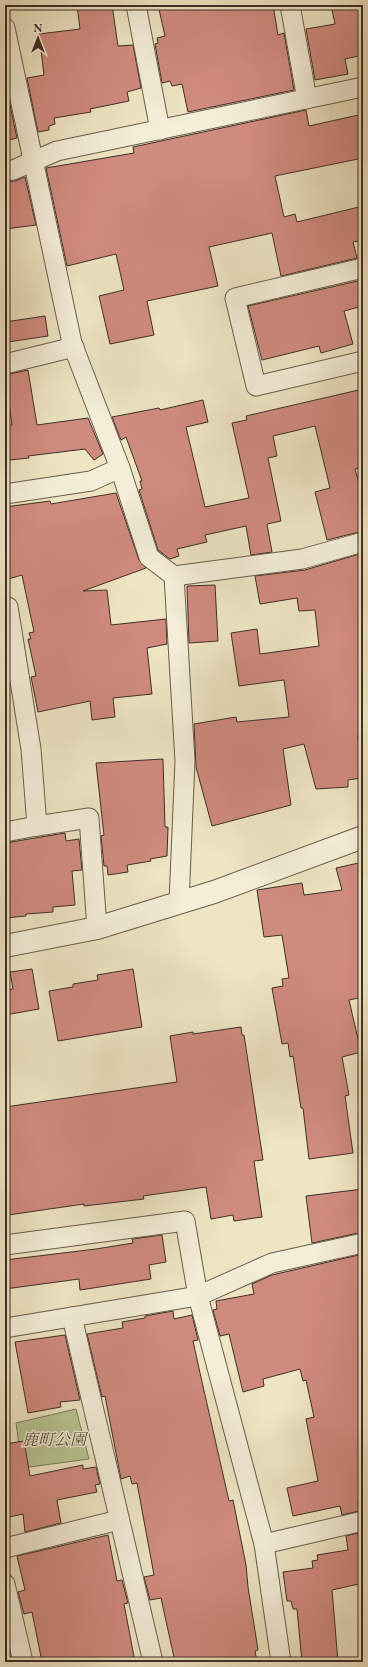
<svg xmlns="http://www.w3.org/2000/svg" width="368" height="1667" viewBox="0 0 368 1667" font-family="'EB Garamond','Noto Serif JP',serif">
  <style>
    .green { fill: #b8c594; stroke: #7b7a5d }
    .building { fill: #d08b7f; stroke: #3e2e26 }
    .lines { fill: none; stroke-linecap: round; stroke-linejoin: round }
    .minor-casing { stroke: #6a5c4d; stroke-width: 21 }
    .tertiary-casing { stroke: #6a5c4d; stroke-width: 24 }
    .minor { stroke: #f4eed8; stroke-width: 19 }
    .tertiary { stroke: #f4eed8; stroke-width: 22 }
    .labels { text-anchor: middle; stroke-width: 3; stroke-linejoin: round; paint-order: stroke }
    .park-label { font-size: 16px; font-style: italic; fill: #564c3c; stroke: #f4eed8 }
  </style>
  <rect width="100%" height="100%" fill="#eee5c3"/>
  <filter id="stains"><feTurbulence type="fractalNoise" baseFrequency=".005" numOctaves="4"/><feColorMatrix values="0 0 0 0 .2 0 0 0 0 .09 0 0 0 0 .02 0 0 0 .5 -.17"/></filter>
  <radialGradient id="worn" r=".72"><stop offset=".6" stop-color="#630" stop-opacity="0"/><stop offset="1" stop-color="#630" stop-opacity=".3"/></radialGradient>
  <polygon class="green" points="76,1409 89,1459 22,1468 16,1423"/>
  <g class="building">
    <polygon points="77,5 112,5 118,46 133,45 141,88 127,92 129,101 90,109 91,112 54,118 55,124 49,126 49,130 38,132 27,78 44,75 39,34 80,29"/>
    <polygon points="158,5 273,5 278,35 284,33 294,90 188,112 182,84 172,86 170,81 162,83 155,44 158,43 157,38 165,36"/>
    <polygon points="331,5 363,5 363,55 345,59 348,74 315,80 306,29 335,24"/>
    <polygon points="5,82 17,138 5,141"/>
    <polygon points="306,110 309,126 363,114 363,158 275,176 284,217 295,214 297,222 363,206 363,240 353,242 357,258 281,276 272,233 209,247 218,286 147,301 154,335 110,344 99,296 124,290 116,254 67,266 46,168 134,153 133,147"/>
    <polygon points="25,177 36,225 5,229 5,182 15,181"/>
    <polygon points="362,280 363,306 344,311 353,344 321,353 319,346 262,360 248,306"/>
    <polygon points="45,316 48,336 8,342 5,322"/>
    <polygon points="28,370 37,425 88,418 103,454 94,460 85,449 28,456 29,458 9,460 5,426 12,425 5,375"/>
    <polygon points="363,389 363,467 355,469 363,498 363,531 327,540 315,492 330,488 315,426 273,436 277,456 268,458 281,521 267,524 272,552 251,555 246,526 205,535 207,542 177,549 179,556 170,559 158,550 139,490 142,489 140,481 142,481 126,437 121,440 112,417 159,408 160,410 203,400 208,422 186,427 205,507 249,498 232,423 247,420 246,416"/>
    <polygon points="116,493 139,560 146,568 83,591 107,590 111,625 166,619 167,644 147,648 152,694 113,698 115,717 92,720 90,701 38,712 31,677 36,676 28,639 31,639 29,633 34,632 22,575 5,580 5,507 50,501 51,504"/>
    <polygon points="363,553 363,719 359,719 361,735 358,735 361,778 348,780 348,787 316,789 304,744 283,749 291,805 212,826 196,767 194,724 236,717 237,722 289,717 284,680 239,686 231,633 257,629 260,654 319,646 315,610 299,611 297,598 260,604 255,576 305,570"/>
    <polygon points="215,585 218,641 189,643 187,586"/>
    <polygon points="163,759 165,827 168,827 167,856 150,859 151,861 127,865 128,872 108,875 107,866 104,866 101,836 104,835 96,763"/>
    <polygon points="65,833 66,841 79,839 82,870 72,871 75,905 53,907 53,912 26,914 26,916 5,918 5,895 10,895 5,865 5,843"/>
    <polygon points="363,862 363,997 349,1000 361,1052 342,1057 349,1095 345,1096 353,1153 309,1159 303,1108 301,1108 293,1056 290,1057 288,1043 282,1044 272,988 283,986 282,979 289,978 282,935 264,937 257,890 302,883 304,895 342,890 336,868"/>
    <polygon points="32,969 39,1009 5,1015 5,990 13,989 10,972"/>
    <polygon points="133,969 142,1027 58,1041 49,991 73,987 73,984 98,980 97,975"/>
    <polygon points="241,1027 242,1035 244,1035 263,1160 254,1161 262,1217 234,1221 233,1215 211,1219 206,1187 143,1196 144,1199 84,1206 84,1204 8,1215 5,1191 5,1107 177,1082 170,1036 193,1032 193,1034"/>
    <polygon points="363,1189 363,1232 312,1243 306,1196"/>
    <polygon points="162,1235 166,1262 149,1265 151,1279 80,1290 79,1279 5,1289 5,1260 96,1249 133,1243 132,1239"/>
    <polygon points="363,1254 363,1501 358,1502 359,1511 342,1515 340,1506 293,1516 287,1488 318,1481 306,1419 314,1417 306,1380 303,1381 300,1369 263,1379 264,1386 243,1392 229,1334 220,1336 213,1310 217,1309 216,1301 254,1294 252,1284 272,1275"/>
    <polygon points="173,1311 174,1319 192,1315 198,1340 193,1341 200,1373 229,1501 233,1500 246,1565 248,1587 258,1650 255,1651 257,1662 175,1662 161,1598 150,1600 144,1577 154,1575 137,1483 132,1484 130,1476 121,1479 105,1396 102,1397 87,1334 123,1328 122,1322 145,1318 145,1316"/>
    <polygon points="65,1335 80,1400 60,1402 61,1407 28,1413 15,1342"/>
    <polygon points="24,1441 30,1476 83,1465 83,1469 96,1467 100,1484 95,1485 97,1492 57,1500 61,1523 25,1532 23,1514 5,1518 5,1444"/>
    <polygon points="362,1532 363,1583 332,1590 338,1662 302,1662 297,1609 293,1609 291,1601 287,1601 283,1572 313,1568 312,1561 318,1560 317,1555 348,1550 346,1536"/>
    <polygon points="108,1535 117,1581 122,1580 128,1603 124,1604 135,1662 42,1662 32,1612 24,1614 18,1592 25,1590 17,1556"/>
  </g>
  <g class="lines">
    <defs>
      <g id="minor">
        <polyline points="136,5 160,130"/>
        <polyline points="290,5 307,99"/>
        <polyline points="5,28 72,343 120,468 149,557 174,576 185,761 179,902"/>
        <polyline points="5,171 13,170 57,151 363,87"/>
        <polyline points="363,268 235,298 256,386 363,361"/>
        <polyline points="5,364 74,347"/>
        <polyline points="5,494 91,481 120,468"/>
        <polyline points="174,576 302,559 363,542"/>
        <polyline points="5,608 8,607 31,749 37,826 89,818 97,928"/>
        <polyline points="5,832 37,826"/>
        <polyline points="5,1245 185,1221 198,1296 264,1544 281,1662"/>
        <polyline points="72,1317 153,1662"/>
        <polyline points="5,1328 198,1296 272,1263 363,1243"/>
        <polyline points="264,1544 363,1521"/>
        <polyline points="5,1548 119,1520"/>
        <polyline points="5,1584 23,1662"/>
      </g>
      <polyline id="tertiary" points="5,946 97,928 214,892 363,837"/>
    </defs>
    <use href="#minor" class="minor-casing"/>
    <use href="#tertiary" class="tertiary-casing"/>
    <use href="#minor" class="minor"/>
    <use href="#tertiary" class="tertiary"/>
  </g>
  <g class="labels">
    <g class="park-label">
      <text x="54" y="1445">鹿町公園</text>
    </g>
  </g>
  <rect width="368" height="1667" fill="none" stroke="#eee5c3" stroke-width="20"/>
  <rect x="6" y="6" width="356" height="1655" fill="none" stroke="#3e2e26" stroke-width="2"/>
  <rect x="10" y="10" width="348" height="1647" fill="none" stroke="#3e2e26"/>
  <g transform="translate(38 38)" stroke="#f4eed8" stroke-width="3" paint-order="stroke">
  <path d="M0-3L7 15L0 10L-7 15Z" fill="#3e2e26"/>
  <text y="-6" font-size="11" font-weight="bold" text-anchor="middle" fill="#3e2e26">N</text>
  </g>
  <rect width="100%" height="100%" filter="url(#stains)"/>
  <rect width="100%" height="100%" fill="url(#worn)"/>
</svg>
